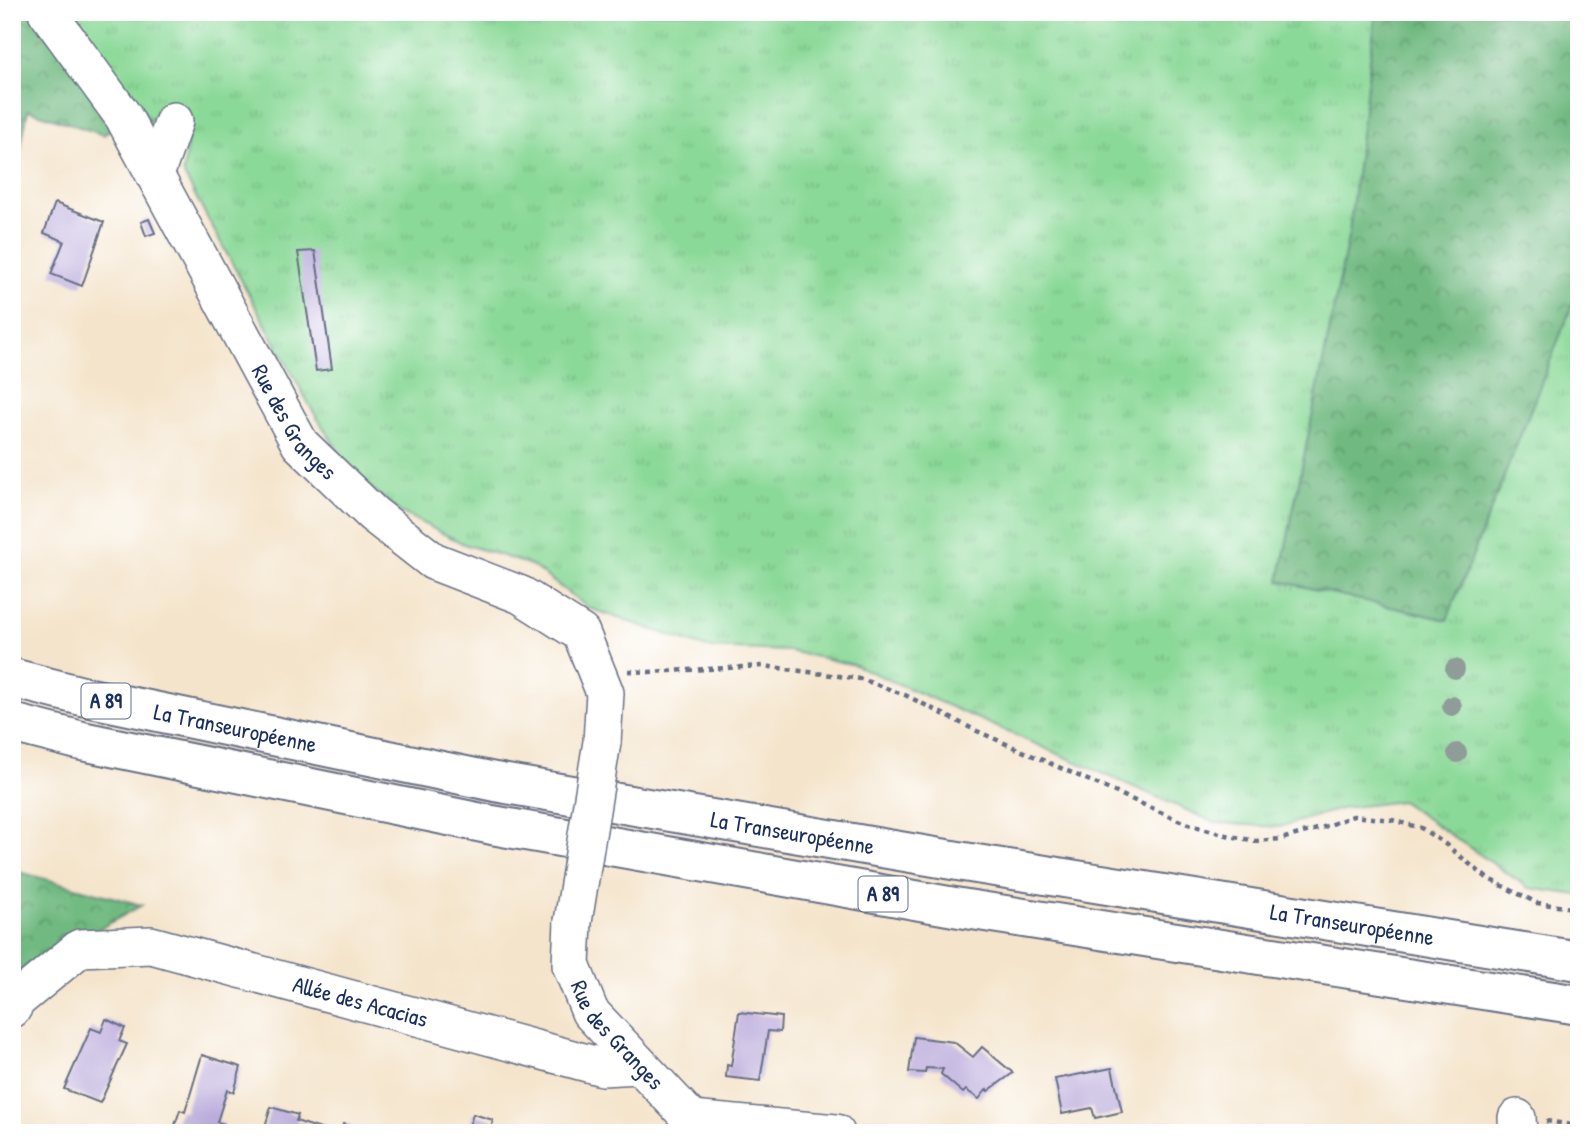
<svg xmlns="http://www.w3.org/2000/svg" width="1591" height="1145" viewBox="0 0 1591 1145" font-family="'Patrick Hand',sans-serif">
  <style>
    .grass { fill: url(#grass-tufts); stroke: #53847b; stroke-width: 2 }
    .forest { fill: url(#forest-crowns); stroke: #46746f; stroke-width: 2 }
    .building { fill: #baabdb }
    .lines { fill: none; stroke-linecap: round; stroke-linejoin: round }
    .minor-casing { stroke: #676e84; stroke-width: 40 }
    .highway-casing { stroke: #676e84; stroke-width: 42 }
    .path { stroke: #676e84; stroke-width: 4.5; stroke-dasharray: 5 5; stroke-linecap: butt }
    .minor { stroke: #fff; stroke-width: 37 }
    .highway { stroke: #fff; stroke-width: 38 }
    .minor-bridge-casing { stroke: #676e84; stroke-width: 40; stroke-linecap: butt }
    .minor-bridge { stroke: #fff; stroke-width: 37 }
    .tree { fill: #8f9c98 }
    .labels { text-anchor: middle; stroke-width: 7; stroke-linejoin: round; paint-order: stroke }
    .shield { fill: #fff; stroke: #5f6d8e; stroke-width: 2 }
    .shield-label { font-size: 21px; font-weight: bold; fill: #1b2f5e }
    .street-label { font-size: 23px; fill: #1b2f5e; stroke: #fff }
  </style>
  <defs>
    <pattern id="grass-tufts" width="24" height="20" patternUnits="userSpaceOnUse" patternTransform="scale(1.75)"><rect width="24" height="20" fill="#8bd998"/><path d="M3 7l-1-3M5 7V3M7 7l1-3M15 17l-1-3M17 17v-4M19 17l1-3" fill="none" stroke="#77bb85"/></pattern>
    <pattern id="forest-crowns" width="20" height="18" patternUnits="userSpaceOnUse" patternTransform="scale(1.75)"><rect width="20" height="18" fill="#70b980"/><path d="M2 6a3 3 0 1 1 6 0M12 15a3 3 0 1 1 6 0" fill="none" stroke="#5b976c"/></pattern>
  </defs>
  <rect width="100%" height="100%" fill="#fff"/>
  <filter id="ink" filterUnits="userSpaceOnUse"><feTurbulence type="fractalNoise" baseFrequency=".0143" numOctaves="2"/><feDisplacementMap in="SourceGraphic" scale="14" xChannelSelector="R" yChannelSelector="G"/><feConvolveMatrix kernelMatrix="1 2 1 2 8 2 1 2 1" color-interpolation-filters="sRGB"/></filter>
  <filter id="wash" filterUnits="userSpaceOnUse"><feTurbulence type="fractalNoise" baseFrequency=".00686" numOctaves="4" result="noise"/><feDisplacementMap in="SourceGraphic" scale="28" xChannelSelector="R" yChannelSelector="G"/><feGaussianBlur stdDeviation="1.57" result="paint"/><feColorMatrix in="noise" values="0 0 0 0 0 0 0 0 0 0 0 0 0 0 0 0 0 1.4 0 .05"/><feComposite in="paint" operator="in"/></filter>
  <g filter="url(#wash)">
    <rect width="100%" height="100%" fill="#f4e4cb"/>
    <polygon class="grass" points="75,12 1579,12 1579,895 1529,888 1401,801 1344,808 1279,827 1216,823 855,665 789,651 707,648 589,608 531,565 464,544 400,512 351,471 311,408 183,173 189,129 157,111 150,121"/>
    <g class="forest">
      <polygon points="12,12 47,12 123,116 104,135 28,110 12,191"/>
      <polygon points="1376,12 1579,12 1579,288 1447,620 1279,581 1349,233"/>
      <polygon points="12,870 142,905 12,977"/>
    </g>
    <g id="blocks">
      <g class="building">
        <polygon points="55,203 104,222 82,286 51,274 64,241 44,233"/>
        <polygon points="149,219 155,233 146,236 141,222"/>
        <polygon points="315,251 332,369 316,371 298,252"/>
        <polygon points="739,1012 781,1017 780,1032 768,1031 760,1081 726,1077 727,1065 731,1066"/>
        <polygon points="106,1019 125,1028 119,1041 127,1044 100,1103 64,1089 91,1028 101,1032"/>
        <polygon points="914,1037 954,1042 973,1057 982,1047 1013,1073 988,1091 987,1089 979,1099 966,1090 963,1093 941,1074 943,1069 926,1068 925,1073 909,1072"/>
        <polygon points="202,1055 241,1067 234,1092 227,1090 217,1122 224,1124 222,1133 178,1133 173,1131 180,1110 185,1112"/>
        <polygon points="1112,1068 1122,1112 1095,1118 1092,1108 1062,1114 1055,1079"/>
        <polygon points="271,1107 298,1115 296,1121 333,1133 263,1133"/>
        <polygon points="473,1114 493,1120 490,1133 467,1133"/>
        <polygon points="343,1124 371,1132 371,1133 341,1133"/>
      </g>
    </g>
  </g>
  <g filter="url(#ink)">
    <use href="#blocks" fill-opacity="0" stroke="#676e84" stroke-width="2"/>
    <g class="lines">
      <defs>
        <g id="minor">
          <path id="s1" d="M47,12l76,104 177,328 73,70 60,47 88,34 60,38 24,60 -3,49"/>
          <polyline points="155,175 174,121"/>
          <path id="s2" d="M573,922l-2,43 19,47 102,108 7,13"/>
          <path id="s3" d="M12,1009l5,-9 63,-52 71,-3 451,122 37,-2"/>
          <polyline points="1517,1118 1518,1133"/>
          <polyline points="692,1120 836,1133"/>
        </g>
        <g id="highway">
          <path id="s4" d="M12,678l74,19 409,85 469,80 615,99"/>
          <polyline points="12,723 82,741 492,825 960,908 1579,1005"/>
        </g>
      </defs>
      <use href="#minor" class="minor-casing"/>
      <use href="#highway" class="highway-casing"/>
      <g class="path">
        <polyline points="628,671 649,672 764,666 861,679 905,695 977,731 1185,823 1230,836 1256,841 1281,839 1321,828 1353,816 1392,820 1421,828 1445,844 1487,878 1537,903 1579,909"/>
        <polyline points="1546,1121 1579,1126"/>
      </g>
      <use href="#minor" class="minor"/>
      <use href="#highway" class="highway"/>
      <defs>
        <polyline id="minor-bridge" points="573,922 602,742"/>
      </defs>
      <use href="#minor-bridge" class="minor-bridge-casing"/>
      <use href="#minor-bridge" class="minor-bridge"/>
    </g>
    <g class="tree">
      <circle cx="1455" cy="669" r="10"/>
      <circle cx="1452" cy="706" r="10"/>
      <circle cx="1457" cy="753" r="10"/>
    </g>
  </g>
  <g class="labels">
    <g class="shield">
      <rect x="81.5" y="683.5" width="49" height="35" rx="5"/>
      <rect x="858.5" y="876.5" width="49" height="35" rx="5"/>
    </g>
    <g class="shield-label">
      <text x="106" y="708">A 89</text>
      <text x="883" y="901">A 89</text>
    </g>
    <g class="street-label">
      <text dy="8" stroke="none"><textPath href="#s1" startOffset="480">Rue des Granges</textPath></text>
      <text dy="8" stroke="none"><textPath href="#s4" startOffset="229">La Transeuropéenne</textPath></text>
      <text dy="8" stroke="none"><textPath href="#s4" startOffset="796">La Transeuropéenne</textPath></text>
      <text dy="8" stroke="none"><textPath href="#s4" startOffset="1363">La Transeuropéenne</textPath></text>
      <text dy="8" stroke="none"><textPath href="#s3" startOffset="380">Allée des Acacias</textPath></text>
      <text dy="8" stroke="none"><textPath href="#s2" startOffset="128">Rue des Granges</textPath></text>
    </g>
  </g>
  <rect width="1591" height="1145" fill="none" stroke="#fff" stroke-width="42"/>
</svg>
